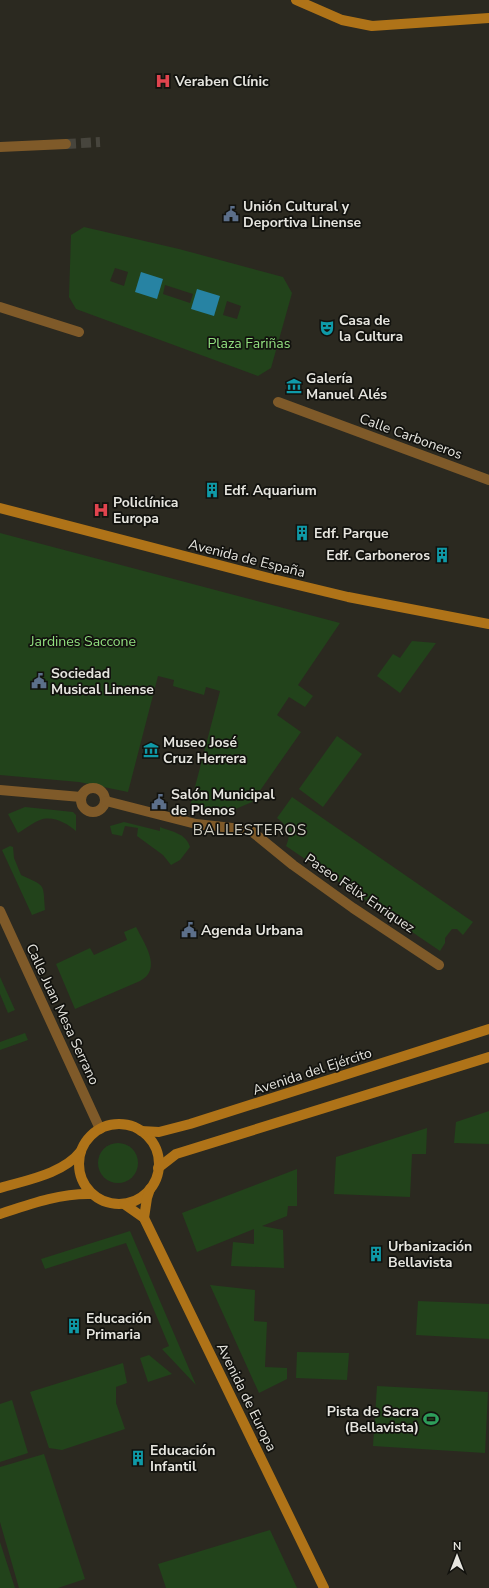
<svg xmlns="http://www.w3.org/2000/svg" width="489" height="1588" viewBox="0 0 489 1588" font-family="'Nunito Sans',sans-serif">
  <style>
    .green { fill: #22431b; fill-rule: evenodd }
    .water { fill: #2783a3 }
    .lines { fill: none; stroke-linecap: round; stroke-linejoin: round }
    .street-tunnel { stroke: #47453d; stroke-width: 10; stroke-dasharray: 10 5; stroke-linecap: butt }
    .street { stroke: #7f5a29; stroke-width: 10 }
    .secondary { stroke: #af7318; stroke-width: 10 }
    .labels { text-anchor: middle; stroke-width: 3.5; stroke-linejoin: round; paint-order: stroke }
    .poi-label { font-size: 14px; font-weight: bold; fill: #e6e5df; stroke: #12120e; text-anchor: start }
    .park-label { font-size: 14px; fill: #91df7f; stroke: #12120e }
    .street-label { font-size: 14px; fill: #e6e5df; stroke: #12120e }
    .neighbourhood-label { font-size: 15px; letter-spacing: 1px; fill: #cfcdc1; stroke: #12120e }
  </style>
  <rect width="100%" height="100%" fill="#2b2920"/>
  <g class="green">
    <path d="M84,227l95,22 104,28 9,16 -21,75 -13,8 -182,-67 -7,-12 2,-62zM115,268l13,4 -4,14 -14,-5zM165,285l28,9 -3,9 -27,-9zM227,301l14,5 -4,13 -14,-4z"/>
    <polygon points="0,533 340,623 298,685 313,696 305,707 289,697 277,715 301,732 252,802 224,814 190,806 220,691 206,687 204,695 173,686 174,680 158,676 128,792 79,782 0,775"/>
    <polygon points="412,641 436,643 400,693 377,676 393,654 400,658"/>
    <polygon points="337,736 362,754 323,807 299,789"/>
    <path d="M292,797l181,125 -10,13 -6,-6h-5l-7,9v5l-5,8 -154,-105c6,-13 2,-20 -9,-28z"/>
    <path d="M25,807l48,5 3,3v16c-9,-8 -24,-16 -36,-11 -8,3 -15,9 -22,13l-10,-19z"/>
    <path d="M124,822l36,9v-4c12,5 26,6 30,20l-10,13 -9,5 -8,-10 -26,-19 1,-8 -13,-2 -3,10 -10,-2 -2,-8z"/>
    <path d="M10,846l3,1 1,11 7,17c25,12 22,7 24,35l-13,5 -30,-65z"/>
    <path d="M136,927c8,16 27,42 4,54l-65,28 -19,-45 34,-16 4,7 33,-15 -3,-8z"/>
    <polygon points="0,977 15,1010 8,1013 0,994"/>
    <polygon points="25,1033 28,1040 0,1050 0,1042"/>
    <polygon points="489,1111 489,1144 454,1143 456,1122"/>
    <polygon points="427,1128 426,1154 412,1154 410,1197 334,1194 336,1157"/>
    <circle cx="118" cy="1163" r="20"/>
    <polygon points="297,1169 297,1206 288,1206 287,1216 262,1226 283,1230 284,1268 231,1266 233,1242 254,1244 254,1229 197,1252 182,1213"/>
    <polygon points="130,1231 196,1385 162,1349 169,1346 126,1243 45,1269 41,1259"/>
    <polygon points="210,1285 255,1290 254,1321 267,1322 265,1367 287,1368 287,1379 259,1393"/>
    <polygon points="418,1301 489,1304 489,1339 416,1335"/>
    <polygon points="297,1352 349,1353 347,1380 296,1378"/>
    <polygon points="149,1355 172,1374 148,1382 140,1358"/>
    <polygon points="123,1363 127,1383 116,1387 116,1403 125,1429 62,1450 49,1448 30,1392"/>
    <polygon points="377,1386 488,1392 485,1453 373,1446"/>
    <polygon points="12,1400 28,1453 0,1462 0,1404"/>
    <polygon points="44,1454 85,1579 58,1588 19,1588 0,1522 0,1467"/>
    <polygon points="270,1530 297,1588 166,1588 158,1564"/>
    <polygon points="0,1542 15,1588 0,1588"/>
  </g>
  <g class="water">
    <polygon points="141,272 163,279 157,299 135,292"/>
    <polygon points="197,289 220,296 214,316 191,309"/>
  </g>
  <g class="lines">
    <polyline class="street-tunnel" points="66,144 100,142"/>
    <g class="street">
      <polyline points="0,147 66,144"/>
      <polyline points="0,307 79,332"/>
      <polyline points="278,402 489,480"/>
      <circle cx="93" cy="800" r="12"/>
      <polyline points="0,790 81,797"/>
      <polyline points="106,801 196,824 250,830 293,865 353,908 439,965"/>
      <polyline points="0,911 100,1129"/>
    </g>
    <g class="secondary">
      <polyline points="296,0 342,20 372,26 489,18"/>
      <polyline points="0,508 273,579 348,597 489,624"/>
      <circle cx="119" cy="1164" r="40"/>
      <polyline points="141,1131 159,1132 190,1124 489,1029"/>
      <polyline points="158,1168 176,1154 489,1057"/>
      <path d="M0,1188c27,-8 63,-14 81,-37"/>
      <polyline points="124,1204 144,1218 324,1588"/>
      <path d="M0,1214c30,-10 60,-21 92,-20"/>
      <polyline points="144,1218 147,1198 150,1189"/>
    </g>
  </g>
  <defs>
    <symbol id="hospital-bare" viewBox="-9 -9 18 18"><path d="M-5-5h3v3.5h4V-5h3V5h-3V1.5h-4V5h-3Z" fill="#e0444e" stroke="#12120e" stroke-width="2.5" paint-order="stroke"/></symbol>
    <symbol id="civic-bare" viewBox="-9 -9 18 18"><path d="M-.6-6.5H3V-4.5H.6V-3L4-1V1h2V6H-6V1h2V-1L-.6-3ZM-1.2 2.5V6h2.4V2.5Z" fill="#5c6f8a" stroke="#12120e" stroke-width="2.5" paint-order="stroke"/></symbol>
    <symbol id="theatre-bare" viewBox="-9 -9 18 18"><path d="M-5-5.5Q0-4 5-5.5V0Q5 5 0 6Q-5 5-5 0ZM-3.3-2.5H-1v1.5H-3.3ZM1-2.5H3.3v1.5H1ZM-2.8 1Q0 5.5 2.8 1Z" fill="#0f9aa8" stroke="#12120e" stroke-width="2.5" paint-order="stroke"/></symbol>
    <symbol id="museum-bare" viewBox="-9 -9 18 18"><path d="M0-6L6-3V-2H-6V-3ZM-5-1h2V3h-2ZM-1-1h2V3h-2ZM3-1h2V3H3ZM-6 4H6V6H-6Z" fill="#0f9aa8" stroke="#12120e" stroke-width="2.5" paint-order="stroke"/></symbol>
    <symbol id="building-bare" viewBox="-9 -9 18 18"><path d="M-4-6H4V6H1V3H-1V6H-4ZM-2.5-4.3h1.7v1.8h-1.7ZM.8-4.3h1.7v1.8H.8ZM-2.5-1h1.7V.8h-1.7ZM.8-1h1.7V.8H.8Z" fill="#0f9aa8" stroke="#12120e" stroke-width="2.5" paint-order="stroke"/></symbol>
    <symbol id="stadium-bare" viewBox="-9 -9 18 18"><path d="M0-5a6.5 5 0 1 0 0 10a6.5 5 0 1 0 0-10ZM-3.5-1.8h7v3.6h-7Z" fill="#2e9e5b" stroke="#12120e" stroke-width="2.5" paint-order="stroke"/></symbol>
  </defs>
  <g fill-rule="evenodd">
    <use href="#hospital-bare" x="152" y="70" width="22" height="22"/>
    <use href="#civic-bare" x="220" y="203" width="22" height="22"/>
    <use href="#theatre-bare" x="316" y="317" width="22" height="22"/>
    <use href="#museum-bare" x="283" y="375" width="22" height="22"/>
    <use href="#building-bare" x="201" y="479" width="22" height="22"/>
    <use href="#hospital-bare" x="90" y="499" width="22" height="22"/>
    <use href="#building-bare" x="291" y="522" width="22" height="22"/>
    <use href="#building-bare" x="431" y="544" width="22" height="22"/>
    <use href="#civic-bare" x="28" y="670" width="22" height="22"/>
    <use href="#museum-bare" x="140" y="739" width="22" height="22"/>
    <use href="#civic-bare" x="148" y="791" width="22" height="22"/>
    <use href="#civic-bare" x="178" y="919" width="22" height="22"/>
    <use href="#building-bare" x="365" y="1243" width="22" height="22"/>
    <use href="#building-bare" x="63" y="1315" width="22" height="22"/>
    <use href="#stadium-bare" x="420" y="1408" width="22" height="22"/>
    <use href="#building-bare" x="127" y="1447" width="22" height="22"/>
  </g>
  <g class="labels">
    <g class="poi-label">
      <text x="175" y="86">Veraben Clínic</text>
      <text x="243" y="211">Unión Cultural y<tspan x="243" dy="16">Deportiva Linense</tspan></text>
      <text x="339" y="325">Casa de<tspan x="339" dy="16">la Cultura</tspan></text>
      <text x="306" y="383">Galería<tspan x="306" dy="16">Manuel Alés</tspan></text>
      <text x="224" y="495">Edf. Aquarium</text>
      <text x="113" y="507">Policlínica<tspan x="113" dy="16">Europa</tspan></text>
      <text x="314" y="538">Edf. Parque</text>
      <text x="430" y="560" text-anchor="end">Edf. Carboneros</text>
      <text x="51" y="678">Sociedad<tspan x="51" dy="16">Musical Linense</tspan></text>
      <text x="163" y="747">Museo José<tspan x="163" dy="16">Cruz Herrera</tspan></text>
      <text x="171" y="799">Salón Municipal<tspan x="171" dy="16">de Plenos</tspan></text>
      <text x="201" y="935">Agenda Urbana</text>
      <text x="388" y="1251">Urbanización<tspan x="388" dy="16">Bellavista</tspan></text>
      <text x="86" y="1323">Educación<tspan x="86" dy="16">Primaria</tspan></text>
      <text x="419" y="1416" text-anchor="end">Pista de Sacra<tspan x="419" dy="16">(Bellavista)</tspan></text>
      <text x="150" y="1455">Educación<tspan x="150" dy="16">Infantil</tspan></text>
    </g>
    <g class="park-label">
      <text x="249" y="348">Plaza Fariñas</text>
      <text x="83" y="646">Jardines Saccone</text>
    </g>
    <g class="street-label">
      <text transform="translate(411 436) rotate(20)" y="5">Calle Carboneros</text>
      <text transform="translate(247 558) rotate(14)" y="5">Avenida de España</text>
      <text transform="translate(360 893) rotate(34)" y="5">Paseo Félix Enriquez</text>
      <text transform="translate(63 1014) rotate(65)" y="5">Calle Juan Mesa Serrano</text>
      <text transform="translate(312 1071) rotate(-18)" y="5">Avenida del Ejército</text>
      <text transform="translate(247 1397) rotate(64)" y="5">Avenida de Europa</text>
    </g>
    <g class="neighbourhood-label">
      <text x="250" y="835">BALLESTEROS</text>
    </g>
  </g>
  <g transform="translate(457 1556)" stroke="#12120e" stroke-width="3" paint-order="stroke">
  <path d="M0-3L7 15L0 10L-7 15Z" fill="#e6e5df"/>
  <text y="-6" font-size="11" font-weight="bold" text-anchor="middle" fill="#e6e5df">N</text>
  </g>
</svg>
